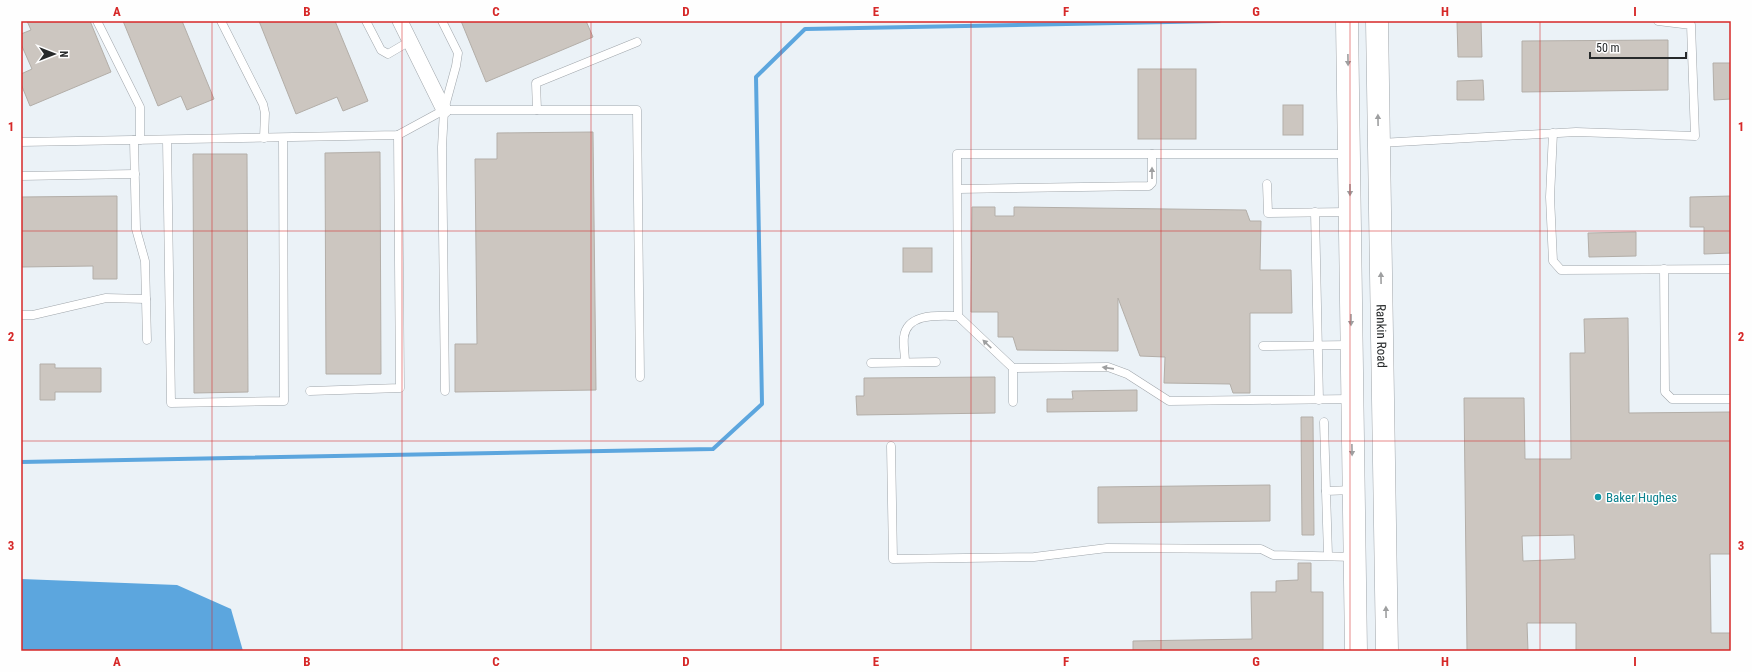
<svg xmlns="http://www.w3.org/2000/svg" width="1752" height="672" viewBox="0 0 1752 672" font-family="'Roboto Condensed',sans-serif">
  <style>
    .water { fill: #5ca6de }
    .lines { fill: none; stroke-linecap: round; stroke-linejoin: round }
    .stream { stroke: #5ca6de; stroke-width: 4 }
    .building { fill: #ccc6c0; stroke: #b3aea8; fill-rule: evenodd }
    .lane-casing { stroke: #a0a6ab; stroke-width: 9 }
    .street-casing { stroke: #a0a6ab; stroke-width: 16 }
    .secondary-casing { stroke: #a0a6ab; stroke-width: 23 }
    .lane { stroke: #fff; stroke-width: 8 }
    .street { stroke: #fff; stroke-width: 15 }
    .secondary { stroke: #fff; stroke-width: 22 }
    .oneway { fill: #9e9fa0 }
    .grid { fill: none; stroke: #d62828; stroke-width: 1; stroke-opacity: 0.55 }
    .culture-dot { fill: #0f9aa8; stroke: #fefefe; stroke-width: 1.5 }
    .labels { text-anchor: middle; stroke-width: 3; stroke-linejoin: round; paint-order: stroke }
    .street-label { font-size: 13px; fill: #272a2b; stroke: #fefefe }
    .culture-label { font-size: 13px; fill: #0d838f; stroke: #fefefe; text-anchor: start }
    .neatline { fill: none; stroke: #d62828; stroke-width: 1.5 }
    .grid-label { font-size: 13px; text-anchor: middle; font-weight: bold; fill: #d62828 }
  </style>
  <rect width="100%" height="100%" fill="#ebf2f7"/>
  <polygon class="water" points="21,579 177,585 231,609 243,651 21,651"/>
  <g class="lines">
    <polyline class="stream" points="21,462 713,449 762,404 756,77 805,29 1219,21"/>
  </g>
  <g class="building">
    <polygon points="27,21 90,21 111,72 30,106 21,84 21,74 32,69 21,44 21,34 31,30"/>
    <polygon points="123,21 182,21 214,99 187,110 181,96 158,106"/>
    <polygon points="259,21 335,21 368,101 343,111 337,97 296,114"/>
    <polygon points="461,21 586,21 593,37 486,82"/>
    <polygon points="1457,21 1481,21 1482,57 1458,57"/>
    <polygon points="1668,40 1668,90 1522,92 1522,41"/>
    <polygon points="1713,63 1731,63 1731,99 1714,100"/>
    <rect x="1138" y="69" width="58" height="70"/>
    <polygon points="1483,80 1484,100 1457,100 1457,81"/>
    <rect x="1283" y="105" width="20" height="30"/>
    <polygon points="593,132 596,390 455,392 455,344 477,344 475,159 497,159 497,133"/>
    <polygon points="380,152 381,374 326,374 325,153"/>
    <polygon points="193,154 247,154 248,392 194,393"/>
    <polygon points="117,196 117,279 93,279 93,266 21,267 21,197"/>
    <polygon points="1731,196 1731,253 1704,254 1704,227 1690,227 1690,197"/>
    <polygon points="972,207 995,207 995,216 1014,216 1014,207 1246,210 1250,221 1261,221 1260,270 1291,270 1292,313 1250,313 1250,393 1233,393 1230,384 1164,383 1165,357 1140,356 1118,298 1118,351 1017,350 1013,337 998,337 998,312 971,312"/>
    <polygon points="1636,232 1636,256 1589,257 1588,233"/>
    <rect x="903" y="248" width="29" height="24"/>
    <path d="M1628,318l1,95 102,-1v142h-21l1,79h20v18h-155v-28h-49l1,28h-61l-3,-253h60l1,61h46l-1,-106h15l-1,-34zM1574,535l1,24 -52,2 -1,-25z"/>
    <polygon points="40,364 55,364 55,368 101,368 101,392 55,392 55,400 40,400"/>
    <polygon points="995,377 995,413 857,415 856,396 864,396 864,378"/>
    <polygon points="1137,390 1137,411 1047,412 1047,399 1073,399 1072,391"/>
    <polygon points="1301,417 1313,417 1314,535 1302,535"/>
    <polygon points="1270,485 1270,521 1098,523 1098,487"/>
    <polygon points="1298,563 1311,563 1311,592 1323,592 1323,651 1133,651 1133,641 1252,639 1251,592 1276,592 1276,581 1298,580"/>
  </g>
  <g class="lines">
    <defs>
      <g id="lane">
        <polyline points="97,21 140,107 140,140"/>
        <polyline points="221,21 263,104 265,113 264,138"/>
        <polyline points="366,21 381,50 388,54 410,41"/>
        <polyline points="442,21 458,53 456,66 444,110 442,147 445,391"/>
        <polyline points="537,110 536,83 637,42"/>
        <polyline points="1553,133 1550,197 1553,261 1561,270 1731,269"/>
        <polyline points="134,140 136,229 145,261 147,340"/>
        <polyline points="167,140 171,403 284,401 283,138"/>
        <polyline points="21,142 398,135 444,110 637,110 640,377"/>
        <polyline points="1380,143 1576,132 1695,136 1691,25 1658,21"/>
        <polyline points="21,176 135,174"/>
        <polyline points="1267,184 1268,213 1349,212"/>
        <polyline points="958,189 1149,186 1152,183 1152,154"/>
        <polyline points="1315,212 1319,400"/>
        <polyline points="1664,269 1665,392 1672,399 1731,399"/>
        <polyline points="21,315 33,315 106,298 146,299"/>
        <polyline points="958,316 957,154 1348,154"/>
        <polyline points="1263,346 1350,345"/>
        <path d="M905,362c0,-8 -2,-17 -1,-25 3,-25 36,-21 54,-21l55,52 95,-1 19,7 42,27 182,-2"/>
        <polyline points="871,363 936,362"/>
        <polyline points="1013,368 1013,402"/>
        <polyline points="310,391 400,388 398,135"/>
        <polyline points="1324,422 1326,491"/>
        <polyline points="891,446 893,559 1034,557 1107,548 1261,549 1273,555 1354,557"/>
        <polyline points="1328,555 1326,491 1353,490"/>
      </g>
      <polyline id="street" points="400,21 444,110"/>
      <g id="secondary">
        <polyline points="1347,21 1356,651"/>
        <path id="s1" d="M1377,21l10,630"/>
      </g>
    </defs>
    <use href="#lane" class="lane-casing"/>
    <use href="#street" class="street-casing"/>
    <use href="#secondary" class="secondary-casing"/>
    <use href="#lane" class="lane"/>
    <use href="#street" class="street"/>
    <use href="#secondary" class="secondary"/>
  </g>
  <defs><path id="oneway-solid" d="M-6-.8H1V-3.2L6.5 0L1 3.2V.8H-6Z"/></defs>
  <g class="oneway">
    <use href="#oneway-solid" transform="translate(1348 60) rotate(89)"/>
    <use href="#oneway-solid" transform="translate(1378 120) rotate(-91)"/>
    <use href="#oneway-solid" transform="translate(1152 173) rotate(-90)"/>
    <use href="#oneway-solid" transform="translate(1350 190) rotate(90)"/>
    <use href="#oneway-solid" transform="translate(1381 278) rotate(-91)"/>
    <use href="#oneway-solid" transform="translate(1351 320) rotate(90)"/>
    <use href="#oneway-solid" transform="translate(987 344) rotate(-136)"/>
    <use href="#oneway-solid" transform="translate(1108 368) rotate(-172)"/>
    <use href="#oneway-solid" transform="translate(1352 450) rotate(89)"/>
    <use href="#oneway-solid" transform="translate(1386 612) rotate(-91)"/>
  </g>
  <path class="grid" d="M212,21v630M402,21v630M591,21v630M781,21v630M971,21v630M1161,21v630M1350,21v630M1540,21v630M21,231h1710M21,441h1710"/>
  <circle class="culture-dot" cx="1598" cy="497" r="4"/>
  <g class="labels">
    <g class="street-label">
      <text dy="5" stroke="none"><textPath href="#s1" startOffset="315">Rankin Road</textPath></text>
    </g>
    <g class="culture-label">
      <text x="1606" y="502">Baker Hughes</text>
    </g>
  </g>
  <rect width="1752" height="672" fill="none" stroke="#fefefe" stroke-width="44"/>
  <g transform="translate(54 54) rotate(90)" stroke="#fefefe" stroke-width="3" paint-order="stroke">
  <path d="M0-3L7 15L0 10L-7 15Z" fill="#272a2b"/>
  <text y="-6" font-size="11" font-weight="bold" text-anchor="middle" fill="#272a2b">N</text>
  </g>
  <path d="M1590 52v6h96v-6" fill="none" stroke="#272a2b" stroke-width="2"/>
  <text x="1596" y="52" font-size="12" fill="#272a2b" stroke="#fefefe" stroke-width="3" paint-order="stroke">50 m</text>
  <rect x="22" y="22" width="1708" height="628" class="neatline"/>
  <g class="grid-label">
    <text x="117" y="16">A</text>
    <text x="307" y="16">B</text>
    <text x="496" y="16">C</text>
    <text x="686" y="16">D</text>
    <text x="876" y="16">E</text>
    <text x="1066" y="16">F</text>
    <text x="1256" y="16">G</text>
    <text x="1445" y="16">H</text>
    <text x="1635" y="16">I</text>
    <text x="11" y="131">1</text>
    <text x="1741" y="131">1</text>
    <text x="11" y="341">2</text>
    <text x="1741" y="341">2</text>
    <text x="11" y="550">3</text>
    <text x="1741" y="550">3</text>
    <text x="117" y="666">A</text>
    <text x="307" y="666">B</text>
    <text x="496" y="666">C</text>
    <text x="686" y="666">D</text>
    <text x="876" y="666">E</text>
    <text x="1066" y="666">F</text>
    <text x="1256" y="666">G</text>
    <text x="1445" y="666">H</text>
    <text x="1635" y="666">I</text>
  </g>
</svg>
